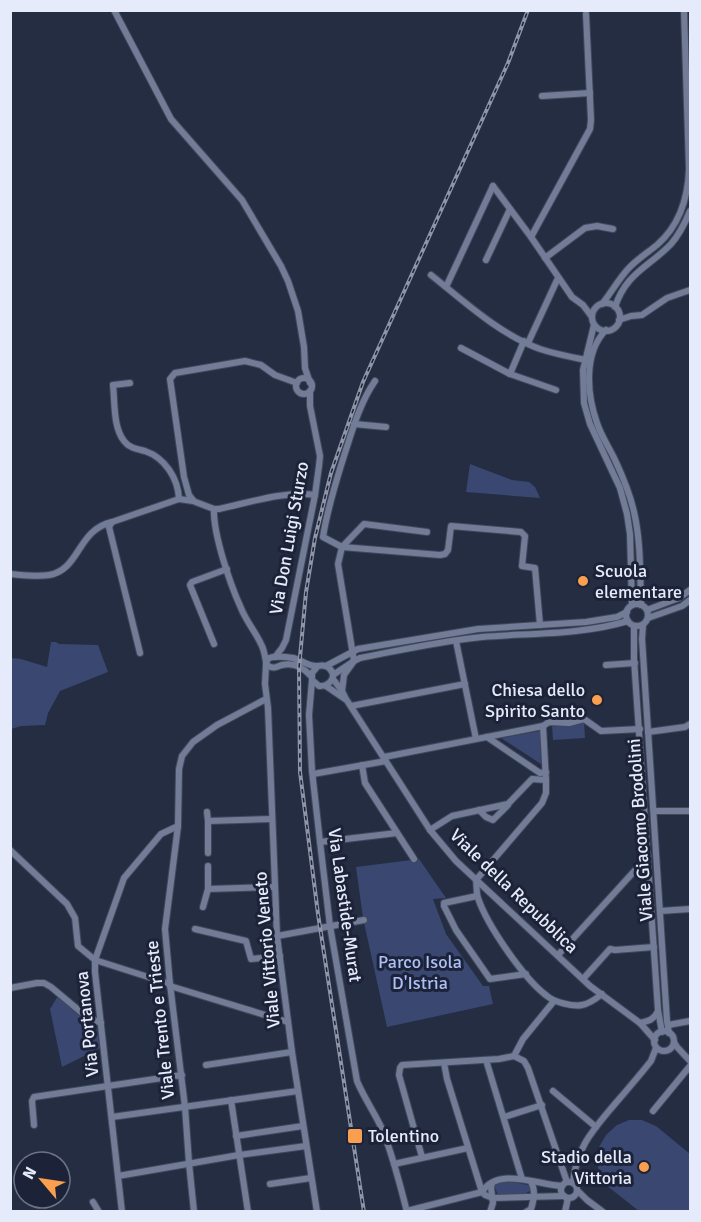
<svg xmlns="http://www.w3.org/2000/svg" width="701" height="1222" viewBox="0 0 701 1222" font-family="Signika,sans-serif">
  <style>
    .green { fill: #394771 }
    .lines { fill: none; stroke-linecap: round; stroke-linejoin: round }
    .minor-casing { stroke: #42485b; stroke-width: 8 }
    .minor { stroke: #727c96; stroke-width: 6 }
    .rail-casing { stroke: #8f95a8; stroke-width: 4 }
    .rail { stroke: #1c2338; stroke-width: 1.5; stroke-dasharray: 4.5; stroke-linecap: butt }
    .poi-dot { fill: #fa9f4f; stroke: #1c2338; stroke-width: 2 }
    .labels { text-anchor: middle; stroke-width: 6; stroke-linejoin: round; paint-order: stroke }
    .street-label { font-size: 18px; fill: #e5ebfa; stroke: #1c2338 }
    .poi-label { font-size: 18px; fill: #e5ebfa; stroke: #1c2338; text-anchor: start }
    .park-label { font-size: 18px; fill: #acbff7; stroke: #1c2338 }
  </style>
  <rect width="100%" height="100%" fill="#252d43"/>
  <g class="green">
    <polygon points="470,464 512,480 529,482 535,487 540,498 466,492"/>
    <polygon points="51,642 56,642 59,644 98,645 108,672 60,691 48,713 45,725 21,726 11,729 11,658 21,659 47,667"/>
    <polygon points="584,722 585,738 553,740 552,724"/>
    <polygon points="540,731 541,764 501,738"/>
    <polygon points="419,859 446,898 433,899 446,934 483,986 489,986 493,1004 387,1027 363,918 356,867"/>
    <polygon points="58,996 94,1025 97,1030 100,1048 62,1067 50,1009"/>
    <polygon points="629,1120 642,1120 656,1126 690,1154 690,1211 639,1211 606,1185 599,1173 597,1161 599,1147 606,1135 617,1125"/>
    <polygon points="508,1181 528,1185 531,1187 530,1191 524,1194 498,1195 495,1188 495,1185 500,1182"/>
  </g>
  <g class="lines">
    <defs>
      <g id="minor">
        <polyline points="114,10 171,119 242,200 281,266 288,281 298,311 304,347 305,368 310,383"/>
        <polyline points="542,96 590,93"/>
        <polyline points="493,186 531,237 572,297 583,305 592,317"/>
        <polyline points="531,237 590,129 591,120 586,14"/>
        <polyline points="545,258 585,228 597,226 613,229"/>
        <polyline points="486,260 510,209"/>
        <path d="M431,275c34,27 68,59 109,74 15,5 31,8 46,11"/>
        <polyline points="446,287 493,186"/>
        <circle cx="606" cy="317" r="14"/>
        <path d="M602,304c9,-11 16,-24 26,-35 8,-9 19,-16 29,-24 23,-20 31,-47 32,-76l-5,-159"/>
        <path d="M615,307c11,-34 34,-40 56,-63 8,-9 14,-21 19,-33"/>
        <polyline points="619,320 631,316 642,315 667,298 690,290"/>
        <polyline points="594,325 583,370 584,403 590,424 620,488 627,514 630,534 632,605"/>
        <path d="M606,330c-23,23 -19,65 -9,93 4,13 12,24 18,37 8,17 15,34 19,52 7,30 6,62 7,93"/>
        <polyline points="528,343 558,278"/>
        <polyline points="461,348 510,374 556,390"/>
        <polyline points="510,374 524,341"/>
        <circle cx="304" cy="386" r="8"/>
        <path d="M375,381c-16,23 -23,51 -32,78 -8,26 -16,51 -20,78l19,10 98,8 5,-1 3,-4 3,-24 70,6 4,4 -3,30 13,2 5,57"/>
        <path d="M130,383l-17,2c2,18 0,42 11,56 5,7 13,8 21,10 20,7 33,27 34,48"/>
        <polyline points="354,424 386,427"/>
        <polyline points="193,500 189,495 184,477 170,379 175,373 245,361 261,365 275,375 297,383"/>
        <path d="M214,509c-1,25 16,75 27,99 5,13 14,23 20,36 3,5 4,12 5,18"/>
        <polyline points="342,547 338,564 354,661 344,675 342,691"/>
        <polyline points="342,547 364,524 427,532"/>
        <path d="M10,574c13,1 27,3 39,1 31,-5 28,-45 63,-53"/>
        <circle cx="637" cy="615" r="11"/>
        <polyline points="647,610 679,598 690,590"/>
        <polyline points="648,618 682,606 690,600"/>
        <polyline points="643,625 642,639 667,1021 669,1033"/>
        <polyline points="634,626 634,659 658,1010 662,1032"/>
        <polyline points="456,641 476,739"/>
        <polyline points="214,644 190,585 192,582 227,569"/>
        <path d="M140,653l-31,-126 3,-5 67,-23 14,2 21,8h5c28,-6 68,-19 96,-14"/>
        <polyline points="275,657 282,648 286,640 315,495 319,466 320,456 310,406 310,391"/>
        <polyline points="266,664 265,684 268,708 277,936 292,1052 317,1212"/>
        <polyline points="606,665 635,663"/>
        <polyline points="326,666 358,649 478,629 586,622 617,617 627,612"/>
        <path d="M333,675l21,-14 6,-3c41,-8 81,-17 122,-21 49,-4 99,-2 146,-16"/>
        <path d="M311,676c-7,-8 -17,-14 -29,-11 -7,2 -7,4 -14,1l-2,-4 3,-4c6,-2 17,-1 24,0 8,2 15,8 23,8 5,0 9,-2 13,2 10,9 -1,19 -10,18l-7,-6v-7l5,-6"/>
        <polyline points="333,679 342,691 346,699 430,830 456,861 590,986 640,1023 655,1040"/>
        <path d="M312,680l-3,35 3,56 8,71 10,84 27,155c7,17 18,32 26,50 10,26 17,53 24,81"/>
        <polyline points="326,686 345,699"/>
        <polyline points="351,706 465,684"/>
        <path d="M543,726l3,54v13l-4,10 -66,77c1,6 0,12 2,18 9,27 46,81 69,98 7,6 26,11 35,9 7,-1 15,-7 20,-11"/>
        <polyline points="648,732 685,727 690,724"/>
        <polyline points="487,737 540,773 546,772"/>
        <polyline points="384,757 543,726 549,722 569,723 584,719 601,731 640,729"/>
        <polyline points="362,765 365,783 414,859"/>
        <polyline points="313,774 386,761"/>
        <polyline points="479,810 486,817 493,820 508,805"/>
        <polyline points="654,811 690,811"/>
        <polyline points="207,812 208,821 208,853"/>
        <polyline points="208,821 272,819"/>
        <polyline points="430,830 452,816 508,804 532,779 546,780"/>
        <polyline points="320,842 397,833"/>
        <polyline points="10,850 67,904 75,918 78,946 95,960 170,984"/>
        <polyline points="208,889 275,887"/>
        <polyline points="477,896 444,903 444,906 456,930 490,979 526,974"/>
        <polyline points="203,907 208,889 208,866"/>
        <polyline points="660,911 690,909"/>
        <polyline points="195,929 246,941 251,959 280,956"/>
        <polyline points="277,936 364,920"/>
        <polyline points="558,955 648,856"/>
        <polyline points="583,979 610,949 615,950 654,947"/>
        <polyline points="170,986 288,1022"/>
        <polyline points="10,988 37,983 44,983 51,987 87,1017 101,1023"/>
        <path d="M640,1023c8,-2 14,-3 18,-12"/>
        <polyline points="668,1025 690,1021"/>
        <circle cx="664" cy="1041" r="10"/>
        <polyline points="674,1042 677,1047 690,1061"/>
        <polyline points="514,1056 524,1061 528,1068 567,1182"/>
        <polyline points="514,1056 523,1039 554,1001"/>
        <polyline points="486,1060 522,1179"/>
        <polyline points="444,1063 447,1079 482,1192"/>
        <polyline points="206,1065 292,1052"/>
        <polyline points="553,1091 596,1127"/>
        <polyline points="231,1100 248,1212"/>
        <polyline points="653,1111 690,1066"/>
        <polyline points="112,1117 298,1091"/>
        <polyline points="504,1117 542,1105"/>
        <polyline points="34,1125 32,1101 34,1097 182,1075"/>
        <polyline points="236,1136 303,1126"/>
        <polyline points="422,1157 399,1075 400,1068 402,1065 499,1059 514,1056"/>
        <polyline points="394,1164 468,1148"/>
        <polyline points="118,1176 239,1155 306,1146"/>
        <circle cx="569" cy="1190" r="8"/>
        <path d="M573,1183c3,-35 20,-53 41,-78 13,-15 25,-29 37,-44l5,-13"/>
        <polyline points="270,1184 311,1178"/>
        <polyline points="577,1190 587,1200 603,1212"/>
        <polyline points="482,1192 485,1195 493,1198 564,1196"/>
        <polyline points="93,1202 99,1212"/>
        <path d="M407,1211l75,-19c16,-26 56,-7 80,-6"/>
        <polyline points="122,1212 95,972 95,960 124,878 161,834 178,826"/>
        <polyline points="194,1212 189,1163 185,1107 170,984 165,929 178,826 179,769 182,756 193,742 217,725 266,699"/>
        <polyline points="490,1212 493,1203 491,1188 492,1183"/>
        <path d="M526,1212l5,-3c3,-9 5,-19 0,-27"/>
        <polyline points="565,1212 568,1198"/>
      </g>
    </defs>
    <use href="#minor" class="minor-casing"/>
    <use href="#minor" class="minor"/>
    <defs>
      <polyline id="rail" points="364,1212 318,914 300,772 299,668 306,592 315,538 331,473 363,382 508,63 528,10"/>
    </defs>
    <use href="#rail" class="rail-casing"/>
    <use href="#rail" class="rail"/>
  </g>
  <g class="poi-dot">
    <circle cx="583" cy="581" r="6"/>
    <circle cx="597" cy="700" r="6"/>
    <rect x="347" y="1128" width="16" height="16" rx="3"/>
    <circle cx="644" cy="1167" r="6"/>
  </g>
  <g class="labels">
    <g class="street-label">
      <text transform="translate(289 538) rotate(-80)" y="6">Via Don Luigi Sturzo</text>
      <text transform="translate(640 830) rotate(-94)" y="6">Viale Giacomo Brodolini</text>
      <text transform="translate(514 891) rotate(44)" y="6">Viale della Repubblica</text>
      <text transform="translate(345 905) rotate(82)" y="6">Via Labastide-Murat</text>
      <text transform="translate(267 950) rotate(-95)" y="6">Viale Vittorio Veneto</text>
      <text transform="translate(160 1020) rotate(-96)" y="6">Viale Trento e Trieste</text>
      <text transform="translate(87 1024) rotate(-96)" y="6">Via Portanova</text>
    </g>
    <g class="poi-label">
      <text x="595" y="577">Scuola<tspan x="595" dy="21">elementare</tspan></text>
      <text x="585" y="696" text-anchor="end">Chiesa dello<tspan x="585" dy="21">Spirito Santo</tspan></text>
      <text x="368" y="1142">Tolentino</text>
      <text x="632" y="1163" text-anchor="end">Stadio della<tspan x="632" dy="21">Vittoria</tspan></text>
    </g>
    <g class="park-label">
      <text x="420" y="968">Parco Isola<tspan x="420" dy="21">D'Istria</tspan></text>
    </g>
  </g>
  <rect width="701" height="1222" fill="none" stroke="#e5ebfa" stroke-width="24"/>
  <g transform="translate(42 1180) rotate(299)"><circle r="28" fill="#1c2338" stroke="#6c7386" stroke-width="1.5"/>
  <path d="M0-4.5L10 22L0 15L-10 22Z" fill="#fa9f4f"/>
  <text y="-9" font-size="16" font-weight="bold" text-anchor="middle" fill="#e5ebfa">N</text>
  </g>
</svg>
